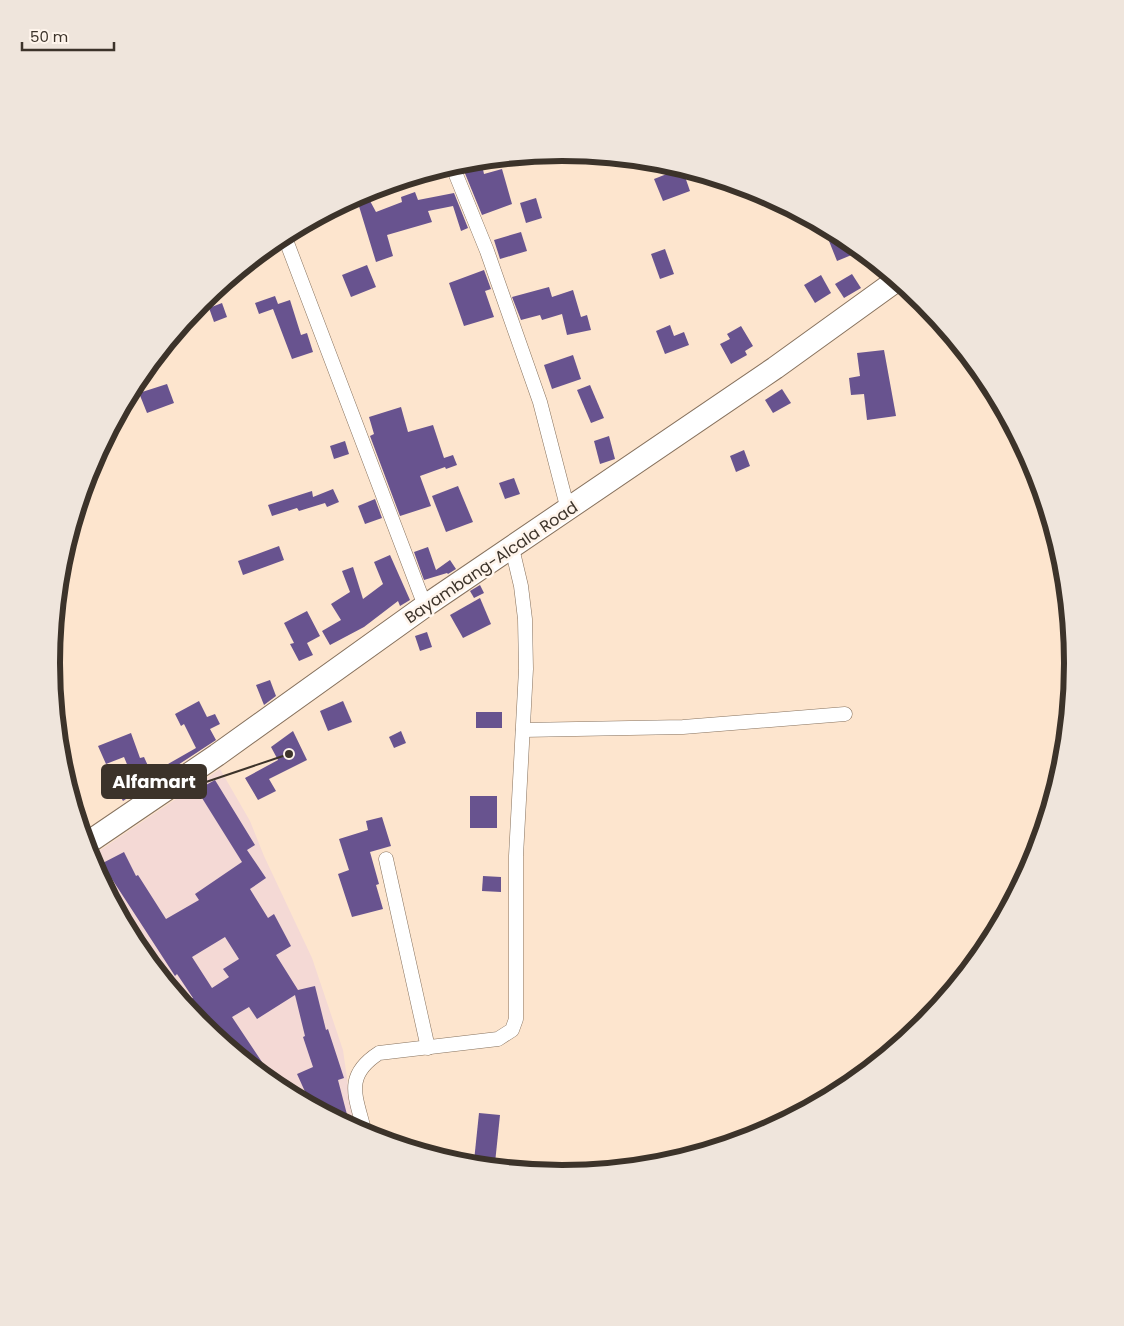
<svg xmlns="http://www.w3.org/2000/svg" width="1124" height="1326" viewBox="0 0 1124 1326" font-family="Poppins,sans-serif">
  <style>
    .education { fill: #f4d9d5 }
    .building { fill: #68538f; fill-rule: evenodd }
    .lines { fill: none; stroke-linecap: round; stroke-linejoin: round }
    .street-casing { stroke: #87725e; stroke-width: 15 }
    .primary-casing { stroke: #87725e; stroke-width: 24 }
    .street { stroke: #fff; stroke-width: 14 }
    .primary { stroke: #fff; stroke-width: 22 }
    .labels { text-anchor: middle; stroke-width: 5; stroke-linejoin: round; paint-order: stroke }
    .street-label { font-size: 16px; fill: #3c332a; stroke: #fff5ec }
    .rim { fill: none; stroke: #3c332a; stroke-width: 6 }
    .leader { fill: none; stroke: #3c332a; stroke-width: 2 }
    .callout-dot { fill: #3c332a; stroke: #fff5ec; stroke-width: 2 }
    .callout { fill: #3c332a; stroke: #3c332a; stroke-width: 2 }
    .callout-label { font-size: 18px; text-anchor: middle; font-weight: bold; fill: #fff }
  </style>
  <rect width="100%" height="100%" fill="#fde5ce"/>
  <polygon class="education" points="220,769 250,821 264,856 312,958 343,1050 354,1128 278,1088 201,1024 153,966 99,851"/>
  <g class="building">
    <polygon points="482,165 484,174 502,169 512,204 482,215 464,171"/>
    <polygon points="682,168 690,191 663,201 654,179"/>
    <polygon points="415,192 418,200 454,193 468,228 461,231 453,206 428,211 432,222 387,235 393,256 376,262 358,203 369,199 376,212 402,202 401,197"/>
    <polygon points="536,198 542,218 526,223 520,203"/>
    <polygon points="823,226 848,240 854,254 837,261"/>
    <polygon points="521,232 527,251 500,259 494,240"/>
    <polygon points="665,249 674,274 660,279 651,254"/>
    <polygon points="367,265 376,287 351,297 342,275"/>
    <polygon points="484,270 491,289 485,291 494,317 464,326 449,283"/>
    <polygon points="852,274 861,288 844,298 835,284"/>
    <polygon points="821,275 831,293 815,303 804,285"/>
    <polygon points="549,287 552,297 573,290 581,317 587,315 591,330 567,335 562,314 542,320 540,315 521,320 512,297"/>
    <polygon points="275,296 278,304 290,300 301,335 307,333 313,352 292,359 273,309 259,314 255,303"/>
    <polygon points="222,303 227,317 214,322 209,308"/>
    <polygon points="670,325 674,336 684,332 689,345 665,354 656,331"/>
    <polygon points="741,326 753,346 745,351 747,355 731,364 720,344 730,339 727,334"/>
    <polygon points="884,350 896,416 867,420 864,394 851,395 849,378 860,376 857,353"/>
    <polygon points="573,355 581,379 552,389 544,365"/>
    <polygon points="167,384 174,403 147,413 139,393"/>
    <polygon points="590,385 604,418 591,423 577,390"/>
    <polygon points="782,389 791,403 773,413 765,400"/>
    <polygon points="401,407 408,432 433,425 444,458 453,455 457,465 446,469 445,467 420,476 431,506 400,516 370,436 374,434 369,417"/>
    <polygon points="609,436 615,459 600,464 594,441"/>
    <polygon points="345,441 349,454 334,459 330,446"/>
    <polygon points="744,450 750,466 736,472 730,456"/>
    <polygon points="514,478 520,494 505,499 499,483"/>
    <polygon points="458,486 473,522 446,532 432,496"/>
    <polygon points="333,489 339,502 327,507 325,503 299,511 297,508 272,516 268,505 312,491 313,497"/>
    <polygon points="375,499 382,518 365,524 358,506"/>
    <polygon points="279,546 284,560 243,575 238,561"/>
    <polygon points="428,547 436,570 450,560 456,569 448,574 447,573 424,580 414,552"/>
    <polygon points="390,555 410,600 400,606 398,601 364,627 330,645 322,631 341,620 331,604 350,592 342,571 353,567 363,599 383,584 374,562"/>
    <polygon points="480,585 484,593 474,598 470,591"/>
    <polygon points="480,598 491,624 463,638 450,615"/>
    <polygon points="307,611 320,636 307,643 313,655 299,661 290,644 294,643 284,623"/>
    <polygon points="427,632 432,647 420,651 415,636"/>
    <polygon points="270,680 276,696 264,705 256,685"/>
    <polygon points="199,701 207,717 215,714 220,724 210,729 216,740 123,801 113,784 131,774 124,757 106,764 98,746 131,733 140,758 144,757 149,768 152,767 154,772 196,748 184,724 181,726 175,714"/>
    <polygon points="343,701 352,722 328,731 320,711"/>
    <rect x="476" y="712" width="26" height="16"/>
    <polygon points="293,731 307,760 269,779 276,791 258,800 245,778 278,760 271,747"/>
    <polygon points="401,731 406,743 394,748 389,737"/>
    <path d="M215,780l40,65 -8,5 19,28 -16,11 18,29 6,-4 17,32 -15,9 22,35 17,-4 11,44 2,-1 16,49 -6,2 12,46 -22,-12 -2,-7 -7,2 -21,-11 9,-2 -10,-22 16,-7 -10,-30 2,-1 -10,-41 -38,24 -8,-12 -17,10 30,45 -8,6 -53,-44 -18,-22 10,-4 -16,-24 -2,2 -65,-100 -8,4 -7,-13 29,-15 12,24 2,-1 28,44 33,-19 -4,-6 47,-32 -45,-72zM225,937l14,22 -16,10 6,8 -17,11 -20,-31z"/>
    <rect x="470" y="796" width="27" height="32"/>
    <polygon points="382,817 391,846 370,852 379,884 376,885 383,909 352,917 338,874 349,870 339,839 368,830 366,821"/>
    <polygon points="483,876 501,877 501,892 482,891"/>
    <polygon points="479,1113 500,1115 495,1163 474,1161"/>
  </g>
  <g class="lines">
    <defs>
      <g id="street">
        <polyline points="452,165 487,251 540,402 568,510"/>
        <polyline points="284,235 425,606"/>
        <polyline points="523,730 683,727 845,714"/>
        <polyline points="386,859 428,1048"/>
        <path d="M365,1134c-8,-36 -23,-57 14,-81l119,-14 14,-9 4,-11v-163l10,-187 -1,-50 -4,-33 -9,-38"/>
      </g>
      <polyline id="primary" points="86,844 217,755 425,606 775,368 897,280"/>
    </defs>
    <use href="#street" class="street-casing"/>
    <use href="#primary" class="primary-casing"/>
    <use href="#street" class="street"/>
    <use href="#primary" class="primary"/>
  </g>
  <g class="labels">
    <g class="street-label">
      <text transform="translate(491 562) rotate(-34)" y="6">Bayambang-Alcala Road</text>
    </g>
  </g>
  <path d="M0 0H1124V1326H0ZM60 663a502 502 0 1 1 1004 0a502 502 0 1 1-1004 0Z" fill="#efe5dc" fill-rule="evenodd"/>
  <path class="rim" d="M60 663a502 502 0 1 1 1004 0a502 502 0 1 1-1004 0Z"/>
  <path class="leader" d="M289 754L206 782"/>
  <circle class="callout-dot" cx="289" cy="754" r="5"/>
  <rect class="callout" x="102" y="765" width="104" height="33" rx="5"/>
  <g class="callout-label">
    <text x="154" y="788">Alfamart</text>
  </g>
  <path d="M22 42v8h92v-8" fill="none" stroke="#3c332a" stroke-width="2.5"/>
  <text x="30" y="42" font-size="15" fill="#3c332a" stroke="#fff5ec" stroke-width="4" paint-order="stroke">50 m</text>
</svg>
